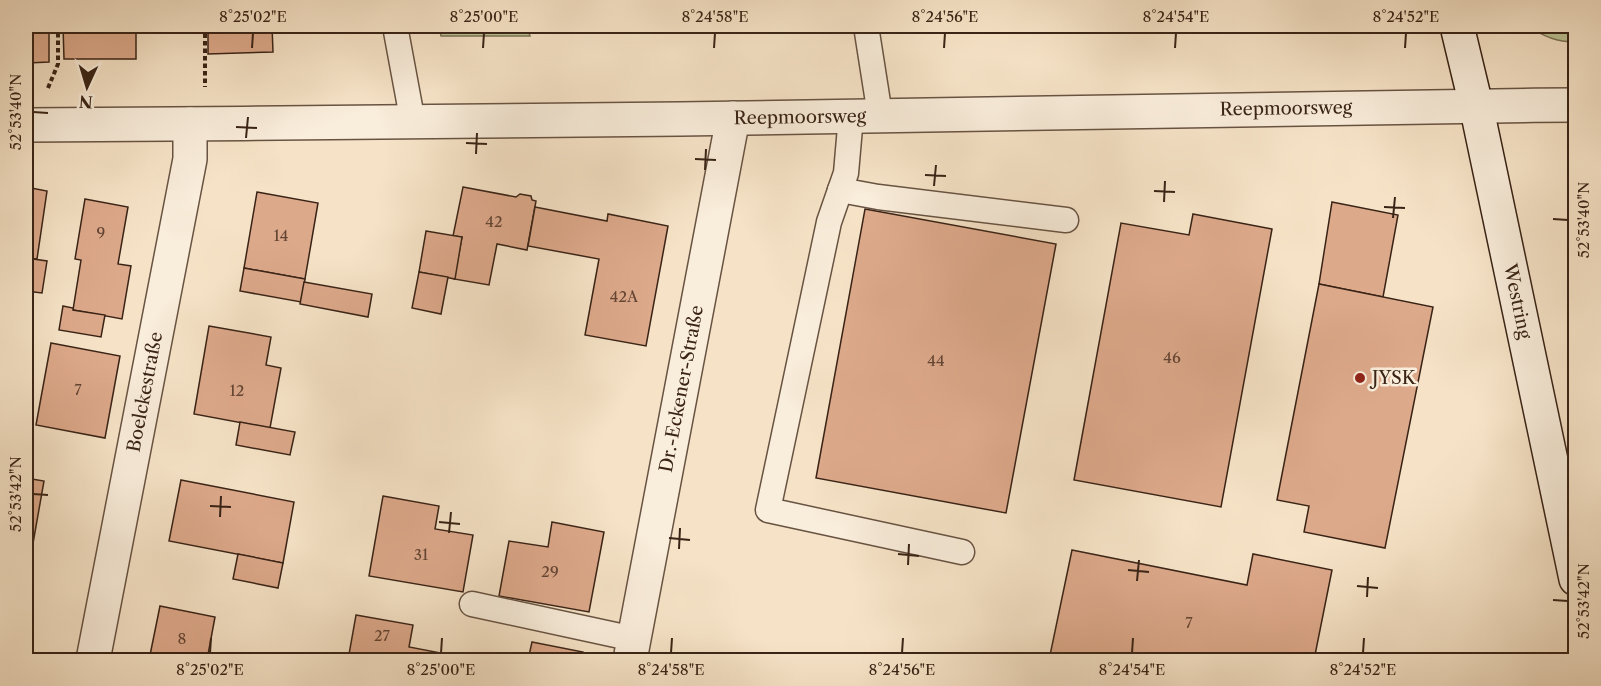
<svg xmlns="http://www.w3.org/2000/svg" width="1601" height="686" viewBox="0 0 1601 686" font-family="'Libre Caslon Text',serif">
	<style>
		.green { fill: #bcc496; stroke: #7a7456; stroke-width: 1.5 }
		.building { fill: #dda98b; stroke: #392316; stroke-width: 1.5 }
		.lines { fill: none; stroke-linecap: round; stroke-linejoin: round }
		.service-casing { stroke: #685342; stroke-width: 27 }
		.minor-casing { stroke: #685342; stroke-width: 36 }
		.secondary-casing { stroke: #392316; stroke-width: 36 }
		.path { stroke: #392316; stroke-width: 4; stroke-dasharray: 4.5 3; stroke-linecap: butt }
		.service { stroke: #f9eddb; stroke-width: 24 }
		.minor { stroke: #f9eddb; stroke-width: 33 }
		.secondary { stroke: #f9eddb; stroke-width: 33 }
		.ticks { fill: none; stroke: #392316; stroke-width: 2 }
		.poi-dot { fill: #8f2418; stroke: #f9eddb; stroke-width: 2 }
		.labels { text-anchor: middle; stroke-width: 5; stroke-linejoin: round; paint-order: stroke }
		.number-label { font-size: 15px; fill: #624433 }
		.street-label { font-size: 18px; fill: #392316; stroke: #f9eddb }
		.poi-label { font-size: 18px; fill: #392316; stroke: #f9eddb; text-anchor: start }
		.neatline { fill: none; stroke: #392316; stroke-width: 2 }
		.ticks-label { font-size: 15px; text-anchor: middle; fill: #392316 }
	</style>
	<rect width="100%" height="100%" fill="#f6e3c7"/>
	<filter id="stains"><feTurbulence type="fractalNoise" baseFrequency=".00333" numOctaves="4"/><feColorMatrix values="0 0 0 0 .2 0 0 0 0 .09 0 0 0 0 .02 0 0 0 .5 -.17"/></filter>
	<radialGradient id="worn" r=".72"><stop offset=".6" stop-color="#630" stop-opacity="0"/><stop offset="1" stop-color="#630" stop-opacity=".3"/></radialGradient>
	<g class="green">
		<path d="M439,26H527L530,36H441Z"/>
		<path d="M1530,26H1575V42C1558,42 1543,37 1530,26Z"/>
	</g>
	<g class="building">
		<path d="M63,26H136V59H64Z"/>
		<path d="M208,26H272L273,52L208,54Z"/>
		<path d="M27,32H49V62L28,63Z"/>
		<path d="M26,187L47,191L37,259L26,258Z"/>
		<path d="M463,187L516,197L520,194L531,196L532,200L536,201L527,250L497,244L489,285L454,279L462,237L453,236Z"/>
		<path d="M257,192L318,203L305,279L244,268Z"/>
		<path d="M85,199L128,207L118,264L131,266L122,319L73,310L81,260L75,259Z"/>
		<path d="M1332,202L1398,215L1383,297L1319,284Z"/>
		<path d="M535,207L607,221L608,214L668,226L646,346L585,335L599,259L528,246Z"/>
		<path d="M865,209L1056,244L1006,513L816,478Z"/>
		<path d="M1193,214L1272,229L1221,507L1074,480L1121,223L1189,235Z"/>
		<path d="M426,231L462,237L455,279L419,272Z"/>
		<path d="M26,258L47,261L42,293L26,291L27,280H26Z"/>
		<path d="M244,268L305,279L301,302L240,291Z"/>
		<path d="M419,272L448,277L441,314L412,308Z"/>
		<path d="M304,282L372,294L368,317L300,304Z"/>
		<path d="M1319,284L1433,307L1385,548L1304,532L1309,506L1277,500Z"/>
		<path d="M63,306L73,308V310L105,315L101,337L59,330Z"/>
		<path d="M209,326L271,337L266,365L281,368L270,428L194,414Z"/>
		<path d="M51,343L120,356L105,438L36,425Z"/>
		<path d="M240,422L295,432L290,455L236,445Z"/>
		<path d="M26,478L44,481L26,583Z"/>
		<path d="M181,480L294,502L283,563L169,541Z"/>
		<path d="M383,496L439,506L435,529L473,535L463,592L369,576Z"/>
		<path d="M552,522L604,532L589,612L499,596L509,541L548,547Z"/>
		<path d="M1072,550L1247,585L1253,554L1332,570L1314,660H1049Z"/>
		<path d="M238,554L283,563L278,588L233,579Z"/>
		<path d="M160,606L215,617L207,660H149Z"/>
		<path d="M356,615L413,625L409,647L446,654L445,660H348Z"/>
		<path d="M532,642L583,652L581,660H528Z"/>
	</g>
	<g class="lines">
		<defs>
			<g id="service">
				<path d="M395,26L413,123"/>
				<path d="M866,26L880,115"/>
				<path d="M851,116L846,173L829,222L768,510L962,552"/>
				<path d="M840,190L878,197L1066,220"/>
				<path d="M472,604L634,639"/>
			</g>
			<g id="minor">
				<path id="s1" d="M26,125C244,123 462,123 680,119C978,115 1277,107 1576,105"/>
				<path id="s2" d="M93,660L190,159V124"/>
				<path id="s3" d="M630,660L733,118"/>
			</g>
			<g id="secondary">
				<path id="s4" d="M1457,26L1476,105L1576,579"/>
			</g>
		</defs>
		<use href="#service" class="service-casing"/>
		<use href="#minor" class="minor-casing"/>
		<use href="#secondary" class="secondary-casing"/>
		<g class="path">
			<path d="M205,26V87"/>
			<path d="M48,88L58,64V26"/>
		</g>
		<use href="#service" class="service"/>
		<use href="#minor" class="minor"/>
		<use href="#secondary" class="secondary"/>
	</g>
	<path class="ticks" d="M252,48L253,33M483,48L484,33M714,48L715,33M944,48L945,33M1175,48L1176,33M1405,48L1406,33M33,112L48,113M236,127L257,128M246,138L248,117M466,143L487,144M476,154L477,133M695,159L716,160M705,170L706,149M925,175L946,176M934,186L936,165M1154,191L1175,192M1164,202L1165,181M1384,207L1405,208M1393,218L1395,197M1553,219L1568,220M33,494L48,495M210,506L231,507M220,517L221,496M439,522L460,524M449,533L451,512M669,538L690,540M679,549L680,528M898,554L919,556M908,565L909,544M1128,570L1149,572M1137,581L1139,560M1357,586L1378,588M1367,597L1368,577M1553,600L1568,601M210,653L211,638M441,653L442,638M671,653L672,638M902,653L903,638M1132,653L1133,638M1363,653L1364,638"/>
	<circle class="poi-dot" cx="1360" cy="378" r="6"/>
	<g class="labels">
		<g class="number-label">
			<text x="494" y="227">42</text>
			<text x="101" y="238">9</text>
			<text x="281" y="241">14</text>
			<text x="624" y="302">42A</text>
			<text x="1172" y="363">46</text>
			<text x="936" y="366">44</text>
			<text x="78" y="395">7</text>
			<text x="237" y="396">12</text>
			<text x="421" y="560">31</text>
			<text x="550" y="577">29</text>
			<text x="1189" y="628">7</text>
			<text x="382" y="641">27</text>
			<text x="182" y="644">8</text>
		</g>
		<g class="street-label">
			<text dy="6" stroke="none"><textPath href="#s1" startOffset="1260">Reepmoorsweg</textPath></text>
			<text dy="6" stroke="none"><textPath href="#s1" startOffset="774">Reepmoorsweg</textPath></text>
			<text dy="6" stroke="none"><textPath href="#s4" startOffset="282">Westring</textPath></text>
			<text dy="6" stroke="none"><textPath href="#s3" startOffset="276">Dr.-Eckener-Straße</textPath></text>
			<text dy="6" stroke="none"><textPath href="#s2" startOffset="273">Boelckestraße</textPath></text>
		</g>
		<g class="poi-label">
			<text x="1372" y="384">JYSK</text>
		</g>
	</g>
	<rect width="1601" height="686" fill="none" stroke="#f6e3c7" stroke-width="66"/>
	<g transform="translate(87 87) rotate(184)" stroke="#f9eddb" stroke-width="4.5" paint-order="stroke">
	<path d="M0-4.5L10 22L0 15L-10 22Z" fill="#392316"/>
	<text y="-9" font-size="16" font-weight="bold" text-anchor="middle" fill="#392316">N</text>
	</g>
	<rect x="33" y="33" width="1535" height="620" class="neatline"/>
	<g class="ticks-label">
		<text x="253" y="22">8°25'02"E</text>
		<text x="484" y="22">8°25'00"E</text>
		<text x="715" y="22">8°24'58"E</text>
		<text x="945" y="22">8°24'56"E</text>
		<text x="1176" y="22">8°24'54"E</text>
		<text x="1406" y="22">8°24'52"E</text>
		<text transform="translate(16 112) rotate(-90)" y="5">52°53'40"N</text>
		<text transform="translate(1584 220) rotate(-90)" y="5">52°53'40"N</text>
		<text transform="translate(16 494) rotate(-90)" y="5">52°53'42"N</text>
		<text transform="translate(1584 601) rotate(-90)" y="5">52°53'42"N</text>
		<text x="210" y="675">8°25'02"E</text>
		<text x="441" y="675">8°25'00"E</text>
		<text x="671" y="675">8°24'58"E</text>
		<text x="902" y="675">8°24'56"E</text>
		<text x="1132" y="675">8°24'54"E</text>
		<text x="1363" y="675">8°24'52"E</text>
	</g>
	<rect width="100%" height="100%" filter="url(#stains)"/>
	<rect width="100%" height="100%" fill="url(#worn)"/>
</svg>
